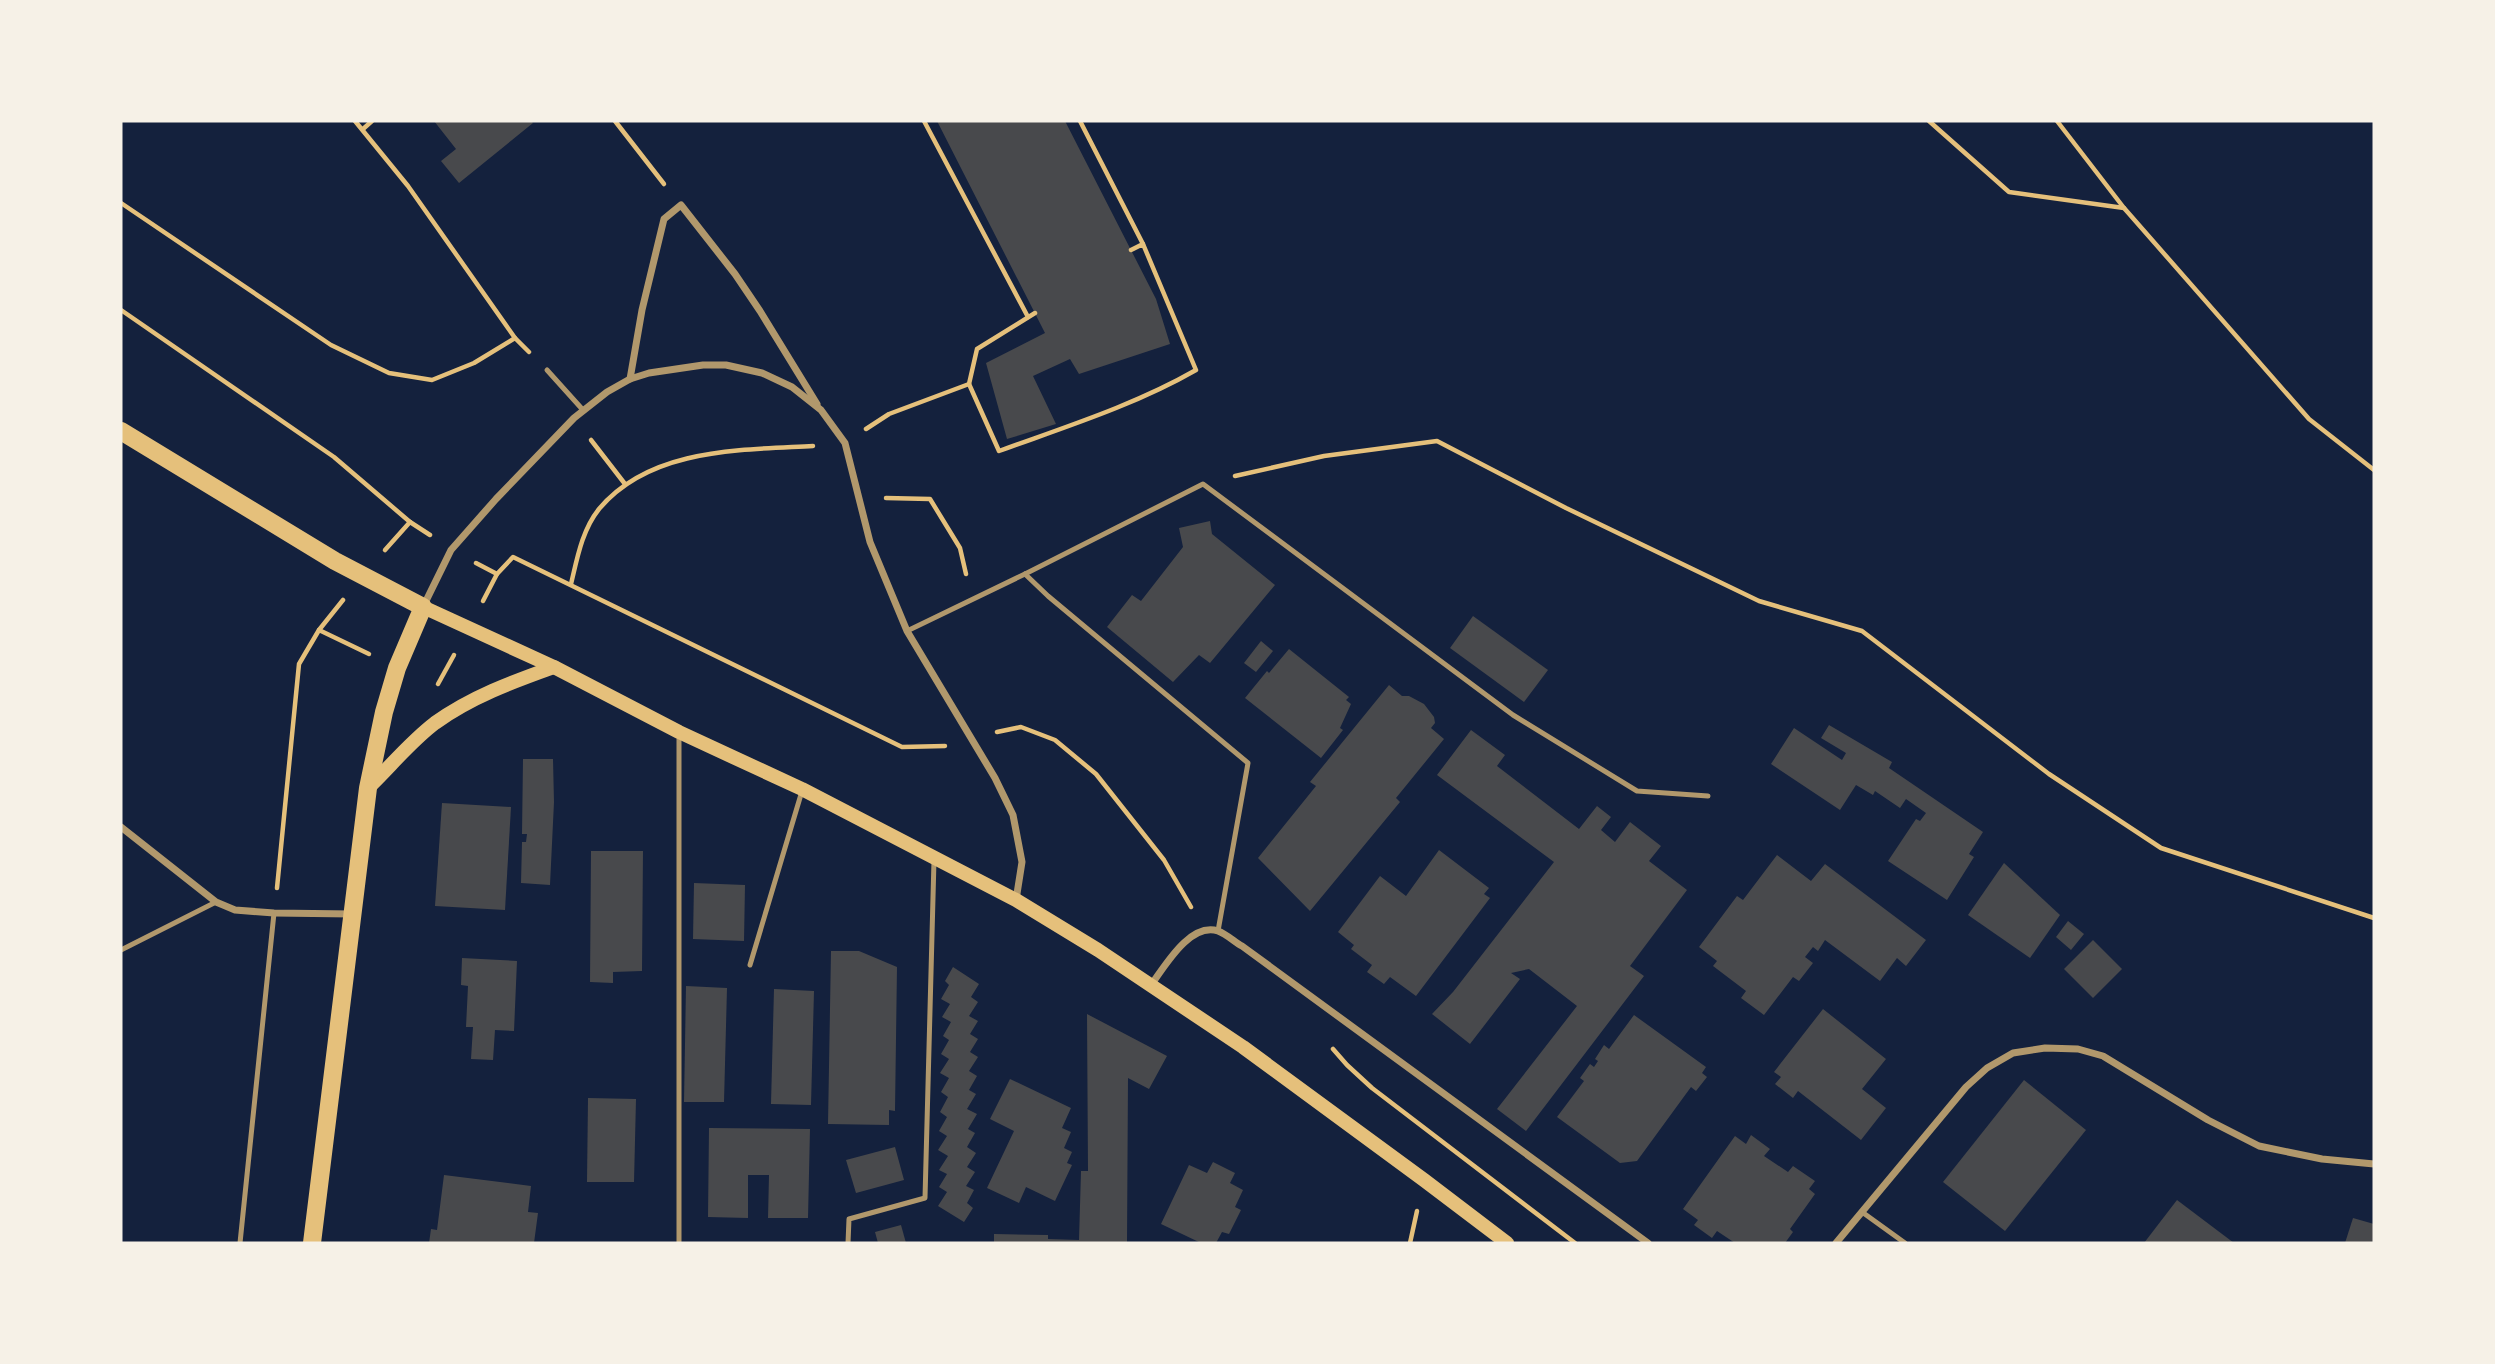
<svg xmlns="http://www.w3.org/2000/svg" width="2495" height="1364" viewBox="0 0 2495 1364" font-family="'PT Serif',serif">
	<style>
		.building { fill: #48494c }
		.lines { fill: none; stroke-linecap: round; stroke-linejoin: round }
		.path { stroke: #e5c07b; stroke-width: 4.5 }
		.service { stroke: #b1986c; stroke-width: 5 }
		.minor { stroke: #b1986c; stroke-width: 7 }
		.secondary { stroke: #e5c07b; stroke-width: 14 }
		.primary { stroke: #e5c07b; stroke-width: 18 }
	</style>
	<rect width="100%" height="100%" fill="#14213d"/>
	<g class="building">
		<path d="M434,121H531L533,123L459,183L441,161L456,149Z"/>
		<path d="M937,121H1065L1156,299L1170,344L1079,374L1070,359L1033,376L1056,424L1007,439L986,363L1045,333Z"/>
		<path d="M1210,521L1212,534L1275,585L1210,663L1199,655L1173,682L1107,627L1132,595L1141,601L1183,547L1179,528Z"/>
		<path d="M1473,616L1548,670L1524,702L1450,648Z"/>
		<path d="M1261,641L1273,651L1256,672L1244,663Z"/>
		<path d="M1289,649L1349,697L1346,700L1351,704L1340,728L1343,730L1321,758L1245,698L1267,671L1269,673Z"/>
		<path d="M1389,685L1402,696H1409L1424,704L1434,717L1435,723L1431,728L1444,739L1396,798L1400,802L1310,911L1258,858L1316,786L1310,782Z"/>
		<path d="M1829,725L1892,762L1889,768L1983,832L1969,854L1974,857L1947,900L1888,861L1916,819L1920,821L1926,813L1906,799L1900,808L1875,791L1873,795L1856,785L1840,810L1771,764L1794,728L1842,760L1846,753L1821,738Z"/>
		<path d="M1471,730L1505,755L1497,766L1579,829L1597,806L1611,817L1601,830L1615,842L1630,822L1661,846L1649,861L1687,890L1630,966L1644,976L1526,1131L1497,1109L1577,1006L1529,969L1511,973L1520,979L1470,1044L1432,1014L1453,992L1554,862L1437,775Z"/>
		<path d="M523,759H553L554,802L550,885L521,883L522,842H526L527,834H522Z"/>
		<path d="M442,803L511,807L505,910L435,906Z"/>
		<path d="M1439,850L1489,888L1484,894L1490,898L1416,996L1390,977L1384,984L1367,972L1372,965L1351,949L1354,945L1338,932L1380,876L1406,896Z"/>
		<path d="M591,851H643L642,971L613,972V983L590,982Z"/>
		<path d="M1777,855L1811,881L1825,864L1926,940L1906,966L1897,958L1880,981L1825,940L1818,951L1813,947L1805,957L1813,963L1799,981L1793,977L1764,1015L1741,998L1746,991L1713,966L1717,961L1699,947L1737,896L1743,900Z"/>
		<path d="M2004,863L2060,915L2030,958L1968,915Z"/>
		<path d="M694,883L745,885L744,941L693,939Z"/>
		<path d="M2068,921L2084,934L2071,950L2056,937Z"/>
		<path d="M2093,940L2122,969L2093,998L2064,969Z"/>
		<path d="M831,951H859L897,967L895,1111L889,1110V1125L828,1124Z"/>
		<path d="M462,958L517,961L514,1031L495,1030L493,1060L471,1059L473,1027H466L468,986L461,985Z"/>
		<path d="M953,967L979,984L971,997L978,1002L969,1016L978,1021L970,1034L978,1039L970,1052L978,1057L969,1071L977,1076L969,1090L976,1094L967,1109L977,1114L968,1129L975,1133L967,1147L976,1153L967,1167L975,1172L966,1186L974,1190L967,1203L973,1208L964,1222L938,1206L947,1192L939,1187L947,1174L939,1170L948,1156L938,1150L947,1136L939,1131L947,1117L940,1112L948,1097L941,1092L949,1078L940,1073L949,1059L941,1054L949,1040L943,1036L951,1022L942,1017L950,1004L941,999L949,985L945,981Z"/>
		<path d="M686,986L727,988L724,1102H684Z"/>
		<path d="M774,989L814,991L811,1105L771,1104Z"/>
		<path d="M1823,1009L1886,1059L1862,1089L1886,1108L1861,1140L1798,1091L1793,1098L1775,1084L1781,1077L1774,1072Z"/>
		<path d="M1087,1014L1167,1056L1149,1089L1128,1078L1127,1243H994V1234L1048,1235V1239L1079,1240L1081,1171H1088Z"/>
		<path d="M1634,1015L1706,1067L1702,1073L1707,1077L1696,1091L1691,1087L1637,1161L1620,1163L1557,1117L1584,1081L1580,1078L1590,1064L1594,1067L1598,1061L1595,1059L1604,1045L1609,1049Z"/>
		<path d="M1010,1079L1071,1108L1062,1128L1071,1132L1064,1148L1072,1152L1067,1163L1072,1165L1055,1201L1026,1187L1019,1203L987,1188L1014,1131L990,1119Z"/>
		<path d="M2024,1080L2086,1130L2005,1231L1943,1182Z"/>
		<path d="M588,1098L636,1099L634,1182H587Z"/>
		<path d="M709,1128L810,1129L808,1218H768L769,1175H748V1218L708,1217Z"/>
		<path d="M1751,1135L1770,1149L1764,1156L1788,1172L1793,1166L1815,1181L1809,1189L1815,1194L1790,1229L1793,1232L1785,1243H1735L1717,1231L1712,1238L1694,1225L1698,1220L1683,1209L1735,1136L1746,1144Z"/>
		<path d="M895,1147L904,1180L856,1193L846,1160Z"/>
		<path d="M1213,1162L1235,1173L1230,1183L1243,1190L1235,1207L1241,1210L1229,1234L1222,1232L1216,1243H1201L1161,1224L1189,1165L1207,1173Z"/>
		<path d="M444,1175L531,1186L528,1212L538,1213L534,1243H429L431,1229L437,1230Z"/>
		<path d="M2177,1200L2234,1243H2144Z"/>
		<path d="M2353,1218L2374,1224V1243H2345Z"/>
		<path d="M901,1225L906,1243H878L875,1232Z"/>
	</g>
	<g class="lines">
		<g class="path">
			<path d="M355,121L408,186L515,338L529,352"/>
			<path d="M615,121L664,184"/>
			<path d="M924,121L1028,317"/>
			<path d="M1080,121L1143,244"/>
			<path d="M1929,121L2009,192L2124,208"/>
			<path d="M2057,121L2124,208L2309,419L2374,470"/>
			<path d="M363,129L372,121"/>
			<path d="M121,203L331,345L389,373L432,380L474,363L515,338"/>
			<path d="M121,310L334,457L410,522L430,535"/>
			<path d="M969,384L999,451C1065,427 1135,405 1196,370L1143,244L1131,250"/>
			<path d="M866,429L889,414L969,384L977,349L1035,313"/>
			<path d="M591,440L625,484"/>
			<path d="M1235,476L1324,456L1437,441L1566,508L1759,601L1862,631L2049,774L2161,848L2374,918"/>
			<path d="M886,498L930,499L960,548L966,574"/>
			<path d="M385,550L410,522"/>
			<path d="M476,563L497,574L513,557L902,747L945,746"/>
			<path d="M571,584C577,559 582,530 599,509C650,448 740,450 813,446"/>
			<path d="M483,601L497,574"/>
			<path d="M319,630L369,654"/>
			<path d="M438,684L454,655"/>
			<path d="M997,732L1021,727L1055,740L1096,774L1164,860L1191,907"/>
			<path d="M277,888L299,664L319,630L343,600"/>
			<path d="M1333,1049L1347,1065L1372,1088L1575,1243"/>
			<path d="M1410,1243L1417,1211"/>
		</g>
		<g class="service">
			<path d="M547,370L583,410"/>
			<path d="M1025,574L1048,596L1248,763L1218,931"/>
			<path d="M907,631L1025,574L1203,484L1513,715L1637,791L1708,796"/>
			<path d="M679,735V1243"/>
			<path d="M121,950L216,902"/>
			<path d="M750,965L802,791"/>
			<path d="M1862,1212L1905,1243"/>
			<path d="M240,1243L274,913"/>
			<path d="M848,1243L849,1219L925,1198L934,860"/>
		</g>
		<g class="minor">
			<path d="M630,379L642,310L664,219L681,205L735,274L760,311L817,404"/>
			<path d="M424,605L451,550L496,499L574,418L607,392L630,379L649,373L703,365H726L762,373L792,387L821,410L845,443L870,542L907,631L995,778L1013,815L1022,862L1016,900"/>
			<path d="M121,827L216,902L235,910L274,913L352,914"/>
			<path d="M1151,985C1165,966 1190,922 1218,931C1226,934 1235,942 1242,946L1648,1243"/>
			<path d="M1836,1243L1966,1087L1987,1068L2013,1053L2045,1048L2078,1049L2103,1056L2208,1120L2259,1146L2322,1159L2374,1164"/>
		</g>
		<g class="secondary">
			<path d="M423,607L554,667L679,732L802,789L1016,900L1098,950L1243,1047L1424,1180L1507,1243"/>
			<path d="M368,788C390,767 410,742 435,723C471,697 512,682 554,667"/>
		</g>
		<path class="primary" d="M121,431L335,561L423,607L397,668L384,712L368,788L312,1243"/>
	</g>
	<rect width="2495" height="1364" fill="none" stroke="#f6f1e7" stroke-width="245"/>
</svg>
